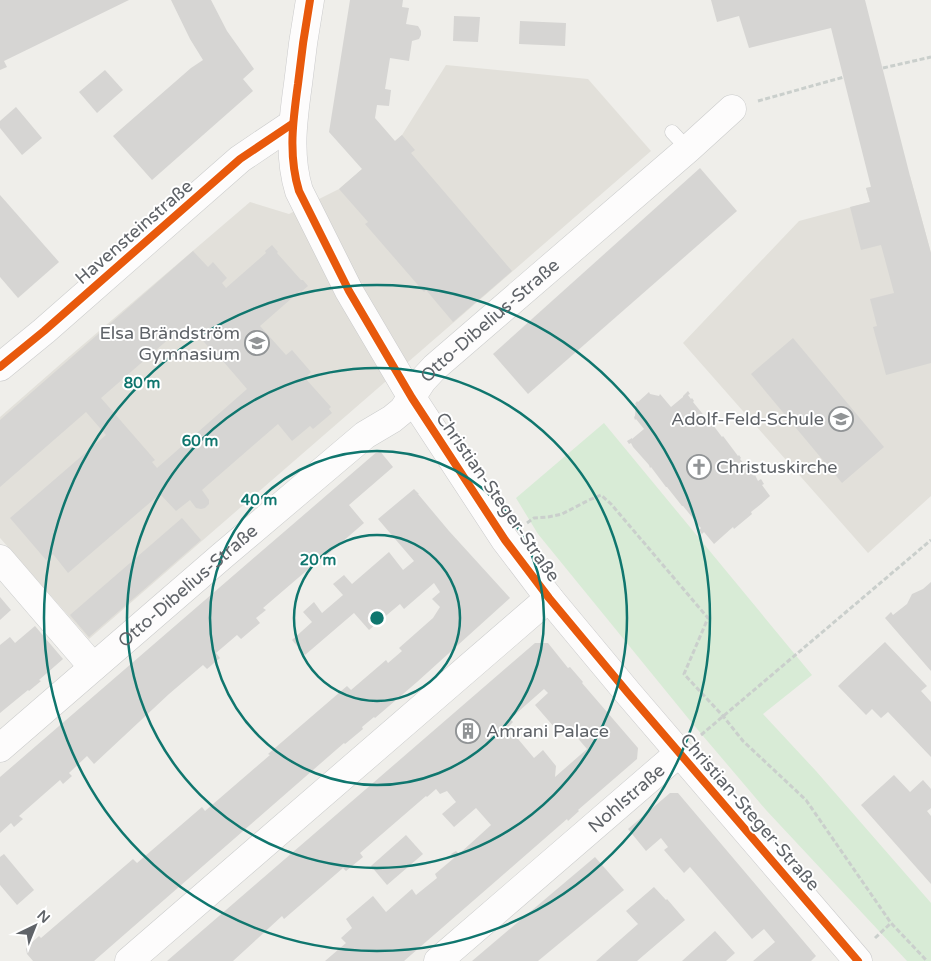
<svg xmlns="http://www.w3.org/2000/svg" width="931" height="961" viewBox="0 0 931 961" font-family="'Varela Round',sans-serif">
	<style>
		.education { fill: #e2e0da }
		.green { fill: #d8ebd6 }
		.building { fill: #d6d5d3; fill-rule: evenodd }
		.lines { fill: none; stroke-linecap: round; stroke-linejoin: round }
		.lane-casing { stroke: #cbcccc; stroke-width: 15 }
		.street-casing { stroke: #cbcccc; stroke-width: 29 }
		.secondary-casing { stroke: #cacacb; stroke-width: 29 }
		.path { stroke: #cacfcc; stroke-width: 3; stroke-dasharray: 5 2.5; stroke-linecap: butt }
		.lane { stroke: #fdfcfc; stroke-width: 14 }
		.street { stroke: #fdfcfc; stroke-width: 28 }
		.secondary { stroke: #fdfcfc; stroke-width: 28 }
		.cycleway-casing { stroke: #fff; stroke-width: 11 }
		.cycleway { stroke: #e8590c; stroke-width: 8 }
		.ring { fill: none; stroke: #0f766e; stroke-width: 2.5 }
		.labels { text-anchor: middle; stroke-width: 4; stroke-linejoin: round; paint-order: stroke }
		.street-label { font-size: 18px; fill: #5f6368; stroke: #fff }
		.poi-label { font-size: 18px; fill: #5f6368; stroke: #fff; text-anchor: end }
		.centre { fill: #0f766e; stroke: #fff; stroke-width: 2.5 }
		.ring-label { font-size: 15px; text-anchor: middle; font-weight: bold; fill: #0f766e; stroke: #fff; stroke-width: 4; stroke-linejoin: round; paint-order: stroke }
	</style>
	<rect width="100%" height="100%" fill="#efeeea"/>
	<g class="education">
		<path d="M446,65L588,79L651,151L89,639L0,538V417L64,361L250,202L289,214L339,189L402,135Z"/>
		<path d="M910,176L931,253V496L868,553L683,343L799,221L870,202L866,188Z"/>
	</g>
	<path class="green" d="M604,423L812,675L763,714L816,771L931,903V961H907L766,810L692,723L538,534L516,498Z"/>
	<g class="building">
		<path d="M0,0H129L4,61L7,67L0,70Z"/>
		<path d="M171,0H211L227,31L254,69L243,79L253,91L152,180L113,136L191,68L203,60L190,39Z"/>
		<path d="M350,0H403L402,7L409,8L406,24L418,26L421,31V35L419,39L412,41L409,61L390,58L385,89L391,90L389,106L377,105L375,118L395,141L402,135L415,150L411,153L512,271L453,322L426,290L424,292L365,224L368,222L339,189L362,169L329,132Z"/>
		<path d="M711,0H865L910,176L931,253V363L886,375L873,327L877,326L870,299L894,293L881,245L861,250L850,207L870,202L866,188L871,187L831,28L749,48L739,16L717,22Z"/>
		<path d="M454,16L480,17L478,42L453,41Z"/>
		<path d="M520,21L566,23L565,46L519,44Z"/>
		<path d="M105,70L123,90L97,113L79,92Z"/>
		<path d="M16,107L42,138L22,155L0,128V121Z"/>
		<path d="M700,168L737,211L528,394L493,354Z"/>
		<path d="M0,195L59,262L18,298L0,277Z"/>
		<path d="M272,245L278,252L277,253L301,280H303L308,286L301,292L300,291L260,326L286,355L292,350L311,372L305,378L331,407L329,409L332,413L313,429L310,426L292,441L278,424L202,490L209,500V504L205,508L201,509L196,508L190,500L176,511L160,494L68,573L53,554L46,560L10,518L106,435L86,412L0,487V420L193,251L208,267L213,262L227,278L222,283L226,288L266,253L265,251ZM188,324L221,361L222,360L247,389L157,468L152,462L155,460L101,398L179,330L180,331Z"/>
		<path d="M793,338L884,447L842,483L751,374Z"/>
		<path d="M688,391L690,394L688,395L691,399L692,398L694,401L693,402L706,418L707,417L722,437L723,436L738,456L739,455L741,458L740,459L754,476L755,475L758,481L761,479L764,484L762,485L770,496L761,504L751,512L752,514L734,529L733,527L714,544L704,532L702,534L699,530L701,528L696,523H697L683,506H682L667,487H666L651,467L650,468L649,465L633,447L631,443L629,444L627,441L632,438V439L644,429L636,419L635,420L634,417L635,416L636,405L635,404L637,401L638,402L649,392L650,394L659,396L660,394L671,407L683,397V396Z"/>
		<path d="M379,450L393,467L349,505L364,523L327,555L326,554L263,608L266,610L256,618L260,623L241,639L237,635L216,653L220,658L207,669L203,665L169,694L94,764L87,756L69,773L72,776L63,784L60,780L19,816L23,819L14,827L11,823L0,833V777Z"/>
		<path d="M414,489L419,494H418L449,531L510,598L417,682L375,718L374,717L362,727L363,729L345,744L344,743L94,961H33L27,954L26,949L29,945L39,936L41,938L133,859L137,863L202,807L205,811L270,755L268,754L347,686L351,690L386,660L388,663L402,651L399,648L433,618L440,607L432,599L440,592L434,583L404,609L400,604L369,630L354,613L305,655L292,640L312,622L303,612L314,602L322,613L343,595L333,584L344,575L352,584L389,552L403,570L414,561L378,519Z"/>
		<path d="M182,518L201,540L89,637L70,615Z"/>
		<path d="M931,582V671L885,618L891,612L893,615L907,604L912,594L923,589Z"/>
		<path d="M0,597L11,610L0,620Z"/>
		<path d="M35,626L63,659L39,680L41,681L29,691L28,690L0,713V645L10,637L15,643Z"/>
		<path d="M885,642L927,686L921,691L931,702V757L888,712L881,718L872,709L866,715L838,686Z"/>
		<path d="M535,643H548L568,668L570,667L583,682L582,683L638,748L637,759L578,810L579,811L568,821L567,819L404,961H325L346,943L341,938L352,928L346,919L373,896L386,912L412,889L416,895L437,878L435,874L454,858L451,854L456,851L459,854L491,825L476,808L454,827L442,814L456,802L447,791L440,794L436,789L427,797L426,796L360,853L363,857L346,871L343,868L284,919L282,916L233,961H167ZM544,689L548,693L535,705L561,735L569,728L587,749L555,777L556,766L543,750L534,758L508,727L513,722L510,719Z"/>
		<path d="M894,775L910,792L923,780L931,789V808L927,811L931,816V884L861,805Z"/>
		<path d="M670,793H678L816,956L811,961H753L775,942L764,929L752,939L690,867L684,873L664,850L668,847L661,838L646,851L628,829Z"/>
		<path d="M406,835L423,854L387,885L371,866Z"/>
		<path d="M4,854L34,890L17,905L0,885V857Z"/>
		<path d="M595,857L624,890L538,961H472Z"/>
		<path d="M654,887L666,900L667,899L685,920L637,961H596L638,924L626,911Z"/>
		<path d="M715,931L735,953L726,961H682Z"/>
	</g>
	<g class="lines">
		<defs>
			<path id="lane" d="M672,132L688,149"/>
			<g id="street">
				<path d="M0,367L44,331L240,159L292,124"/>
				<path d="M0,559L93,667"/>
				<path id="s1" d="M0,748L222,556L365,435L392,419L403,410L422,381L435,367L688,149L732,109"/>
				<path d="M129,961L549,598"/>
				<path id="s2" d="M438,961L679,753"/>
			</g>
			<path id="secondary" d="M310,0C305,28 301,56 298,84C293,120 288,155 299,191L349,291L412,398L505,540L549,598L628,693L858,961"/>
		</defs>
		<use href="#lane" class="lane-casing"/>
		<use href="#street" class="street-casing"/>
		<use href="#secondary" class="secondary-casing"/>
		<g class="path">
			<path d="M883,68L931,57"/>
			<path d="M758,101L844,77"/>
			<path d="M527,523L534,518L548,517L562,514L589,500L601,495L611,504L708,618L684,674L723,716L743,741L806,800L891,923L927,961"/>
			<path d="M701,735L931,540"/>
			<path d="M875,938L891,923"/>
		</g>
		<use href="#lane" class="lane"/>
		<use href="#street" class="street"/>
		<use href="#secondary" class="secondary"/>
		<defs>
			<g id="cycleway">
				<path d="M310,0C305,28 301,56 298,84C293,120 288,155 299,191L349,291L412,398L505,540L549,598L628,693L858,961"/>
				<path d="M0,367L44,331L240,159L292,124"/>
			</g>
		</defs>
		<use href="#cycleway" class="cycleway-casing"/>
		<use href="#cycleway" class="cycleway"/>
	</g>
	<g class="ring">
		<circle cx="377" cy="618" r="83"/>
		<circle cx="377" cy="618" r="167"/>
		<circle cx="377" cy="618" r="250"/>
		<circle cx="377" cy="618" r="333"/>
	</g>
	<defs>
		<symbol id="school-ring" viewBox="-11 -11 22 22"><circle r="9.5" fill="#fff" stroke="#919496" stroke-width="1.5"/><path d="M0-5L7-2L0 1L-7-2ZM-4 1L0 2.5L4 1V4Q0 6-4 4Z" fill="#919496"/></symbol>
		<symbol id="church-ring" viewBox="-11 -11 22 22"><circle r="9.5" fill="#fff" stroke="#919496" stroke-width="1.5"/><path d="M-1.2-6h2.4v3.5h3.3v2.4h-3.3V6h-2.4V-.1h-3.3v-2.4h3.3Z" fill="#919496"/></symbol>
		<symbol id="building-ring" viewBox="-11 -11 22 22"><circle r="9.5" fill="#fff" stroke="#919496" stroke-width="1.5"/><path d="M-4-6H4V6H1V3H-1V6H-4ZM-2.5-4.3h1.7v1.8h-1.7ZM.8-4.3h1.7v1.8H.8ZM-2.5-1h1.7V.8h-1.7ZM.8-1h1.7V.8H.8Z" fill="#919496"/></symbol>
	</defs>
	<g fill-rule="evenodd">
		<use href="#school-ring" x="243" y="329" width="28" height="28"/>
		<use href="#school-ring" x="827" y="405" width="28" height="28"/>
		<use href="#church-ring" x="685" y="453" width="28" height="28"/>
		<use href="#building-ring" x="454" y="717" width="28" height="28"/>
	</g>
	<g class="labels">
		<g class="street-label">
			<text transform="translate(134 232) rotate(-41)" y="6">Havensteinstraße</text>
			<text dy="6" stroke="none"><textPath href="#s1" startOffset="652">Otto-Dibelius-Straße</textPath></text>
			<text transform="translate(498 497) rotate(55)" y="6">Christian-Steger-Straße</text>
			<text dy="6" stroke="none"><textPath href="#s1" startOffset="248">Otto-Dibelius-Straße</textPath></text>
			<text dy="6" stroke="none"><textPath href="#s2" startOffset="249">Nohlstraße</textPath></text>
			<text transform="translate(750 812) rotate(49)" y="6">Christian-Steger-Straße</text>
		</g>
		<g class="poi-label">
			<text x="240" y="339">Elsa Brändström<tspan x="240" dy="21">Gymnasium</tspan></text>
			<text x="824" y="425">Adolf-Feld-Schule</text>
			<text x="716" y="473" text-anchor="start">Christuskirche</text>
			<text x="486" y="737" text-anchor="start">Amrani Palace</text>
		</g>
	</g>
	<circle cx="377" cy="618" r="8" class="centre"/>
	<g class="ring-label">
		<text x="142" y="388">80 m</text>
		<text x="200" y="446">60 m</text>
		<text x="259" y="505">40 m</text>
		<text x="318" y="565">20 m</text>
	</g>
	<g transform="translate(35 926) rotate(43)" stroke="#ffffff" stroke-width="4" paint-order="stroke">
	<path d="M0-4L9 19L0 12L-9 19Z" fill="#5f6368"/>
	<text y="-8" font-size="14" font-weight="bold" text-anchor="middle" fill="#5f6368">N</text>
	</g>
</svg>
